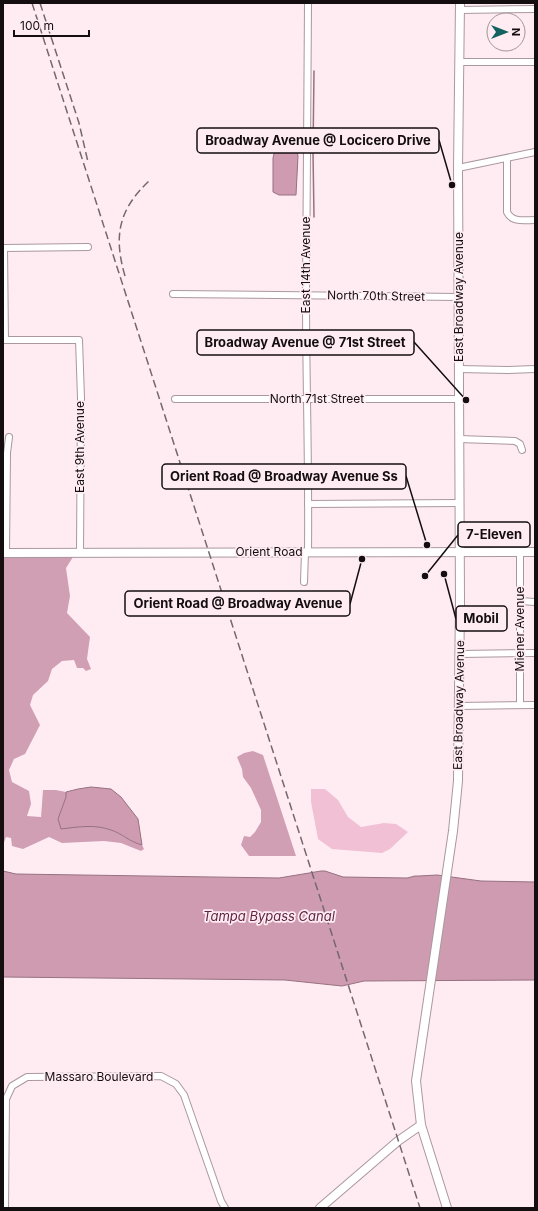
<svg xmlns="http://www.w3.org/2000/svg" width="538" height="1211" viewBox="0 0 538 1211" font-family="Inter,sans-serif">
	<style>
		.green { fill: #f1c0d4 }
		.forest { fill: #d19fb4 }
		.water { fill: #ce9bb0; stroke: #967180 }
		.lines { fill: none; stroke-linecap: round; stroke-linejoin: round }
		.stream { stroke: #967180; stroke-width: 1.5 }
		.street-casing { stroke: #aa989f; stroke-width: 8 }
		.secondary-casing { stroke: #aa989f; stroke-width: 10 }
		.street { stroke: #fff; stroke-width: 6 }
		.secondary { stroke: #fff; stroke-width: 8 }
		.rail { stroke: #73686c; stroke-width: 1.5; stroke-dasharray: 8 4; stroke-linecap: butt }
		.labels { text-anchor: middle; stroke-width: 3.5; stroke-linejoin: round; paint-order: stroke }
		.street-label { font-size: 12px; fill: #140e10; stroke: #ffecf3 }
		.water-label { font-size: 13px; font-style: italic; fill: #602341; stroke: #ffecf3 }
		.leader { fill: none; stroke: #140e10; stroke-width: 1.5 }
		.callout-dot { fill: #140e10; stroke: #ffecf3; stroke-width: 1.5 }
		.callout { fill: #ffecf3; stroke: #140e10; stroke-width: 1.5 }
		.callout-label { font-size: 13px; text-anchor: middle; font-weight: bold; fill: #140e10 }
	</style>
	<rect width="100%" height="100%" fill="#ffecf3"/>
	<path class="green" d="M311,789H325L338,800L348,817L361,827L384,823L396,824L408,832L390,849L382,853L332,849L318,839L311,802Z"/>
	<g class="forest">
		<path d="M3,557H73L66,568L70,596L67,613L90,637L87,659L91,669L86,671L83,668H77L74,660L62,661L52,669L48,681L33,695L30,705L40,725L25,754L14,759L9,770L12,782L29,791L31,804L27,816L41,817L43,790H56L66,792V797L58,819L61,828C78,827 94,824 111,830C123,834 128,841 142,845L144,849L141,851L121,843L104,841L62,843L49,837L23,849L12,846L11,838L6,837L3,845Z"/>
		<path d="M253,751L263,755L296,856H249L241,845L244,836L250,837L255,832L261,822V810L251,788L243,777L242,769L237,757L244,753Z"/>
	</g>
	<g class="water">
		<path d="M295,143L298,156L296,195H279L273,192V158L276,145Z"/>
		<path d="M91,787L111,789L121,797L138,819L142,845C128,841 123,834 111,830C94,824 78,827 61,829L58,819L66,797V792L78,789Z"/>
		<path d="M3,871L16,874L279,878L321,871H325L343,877L407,878L415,876H419L437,875L481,881L535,882V980L364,981L342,986L285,980L3,977Z"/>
	</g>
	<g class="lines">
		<g class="stream">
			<path d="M305,54V16"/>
			<path d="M314,71L313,152L314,217"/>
		</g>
		<defs>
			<g id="street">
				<path d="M460,10L535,9"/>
				<path d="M460,62H535"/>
				<path d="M507,159V212C512,223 525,220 535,220"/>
				<path d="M458,168L535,152"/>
				<path d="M3,248L88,247"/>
				<path d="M4,248L5,340"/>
				<path d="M173,294L460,297"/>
				<path d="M3,340H79L81,398L80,553"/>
				<path d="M459,369L507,370L535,369"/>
				<path d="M175,399H459"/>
				<path d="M459,439L515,441L520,444L522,450"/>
				<path d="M308,504L460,503"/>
				<path d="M308,552C309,467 306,382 306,297C306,199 308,101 308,3"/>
				<path d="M6,553L7,453L9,437"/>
				<path d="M304,582L305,552"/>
				<path d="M520,601L535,602"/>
				<path d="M460,654L535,653"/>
				<path d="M520,705V552"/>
				<path d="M459,706L535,705"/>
				<path d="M5,1208L6,1099L12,1086L27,1077L161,1076L176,1084L184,1095L221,1201L225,1208"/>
			</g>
			<g id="secondary">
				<path d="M3,553L535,552"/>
				<path d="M320,1208L398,1141L421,1125"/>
				<path d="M447,1208L421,1125L416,1081L453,831L458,781L460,601L458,168L460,3"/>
			</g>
		</defs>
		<use href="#street" class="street-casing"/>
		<use href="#secondary" class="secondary-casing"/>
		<use href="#street" class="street"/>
		<use href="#secondary" class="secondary"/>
		<g class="rail">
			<path d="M32,3L420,1208"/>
			<path d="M40,3L79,123L88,162"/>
			<path d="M125,276C113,235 119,209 150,180"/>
		</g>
	</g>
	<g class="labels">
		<g class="street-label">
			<text transform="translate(306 265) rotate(-90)" y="4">East 14th Avenue</text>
			<text transform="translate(376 296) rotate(1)" y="4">North 70th Street</text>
			<text transform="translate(459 297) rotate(-90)" y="4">East Broadway Avenue</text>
			<text x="317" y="403">North 71st Street</text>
			<text transform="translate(80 447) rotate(-90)" y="4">East 9th Avenue</text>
			<text x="269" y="556">Orient Road</text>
			<text transform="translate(520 629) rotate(-90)" y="4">Miener Avenue</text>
			<text transform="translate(459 705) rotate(-89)" y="4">East Broadway Avenue</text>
			<text x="99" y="1081">Massaro Boulevard</text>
		</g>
		<g class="water-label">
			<text x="269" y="921">Tampa Bypass Canal</text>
		</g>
	</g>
	<path class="leader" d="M452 185L439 140M466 400L414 342M427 545L406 476M425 576L458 535M362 559L350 604M444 574L456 619"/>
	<g class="callout-dot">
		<circle cx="452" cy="185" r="4"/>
		<circle cx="466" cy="400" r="4"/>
		<circle cx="427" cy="545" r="4"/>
		<circle cx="425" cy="576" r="4"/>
		<circle cx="362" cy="559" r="4"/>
		<circle cx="444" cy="574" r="4"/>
	</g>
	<g class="callout">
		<rect x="197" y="128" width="242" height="25" rx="4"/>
		<rect x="197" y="330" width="217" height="25" rx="4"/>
		<rect x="162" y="464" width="244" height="25" rx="4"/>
		<rect x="458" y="522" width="72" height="25" rx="4"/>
		<rect x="125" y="591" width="225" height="25" rx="4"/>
		<rect x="456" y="606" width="51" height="25" rx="4"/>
	</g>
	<g class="callout-label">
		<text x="318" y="145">Broadway Avenue @ Locicero Drive</text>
		<text x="305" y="347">Broadway Avenue @ 71st Street</text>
		<text x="284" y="481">Orient Road @ Broadway Avenue Ss</text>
		<text x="494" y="539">7-Eleven</text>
		<text x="238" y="608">Orient Road @ Broadway Avenue</text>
		<text x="481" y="623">Mobil</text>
	</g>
	<rect width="538" height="1211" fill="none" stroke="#140e10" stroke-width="8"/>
	<g transform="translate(506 32) rotate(90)"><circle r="19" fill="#ffecf3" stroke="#a19398"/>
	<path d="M0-3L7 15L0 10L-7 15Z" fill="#126262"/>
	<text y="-6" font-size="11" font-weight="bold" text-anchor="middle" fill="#140e10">N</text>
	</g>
	<path d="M14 30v6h75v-6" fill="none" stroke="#140e10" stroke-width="2"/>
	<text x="20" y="30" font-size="12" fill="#140e10" stroke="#ffecf3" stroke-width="3" paint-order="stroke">100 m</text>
</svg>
